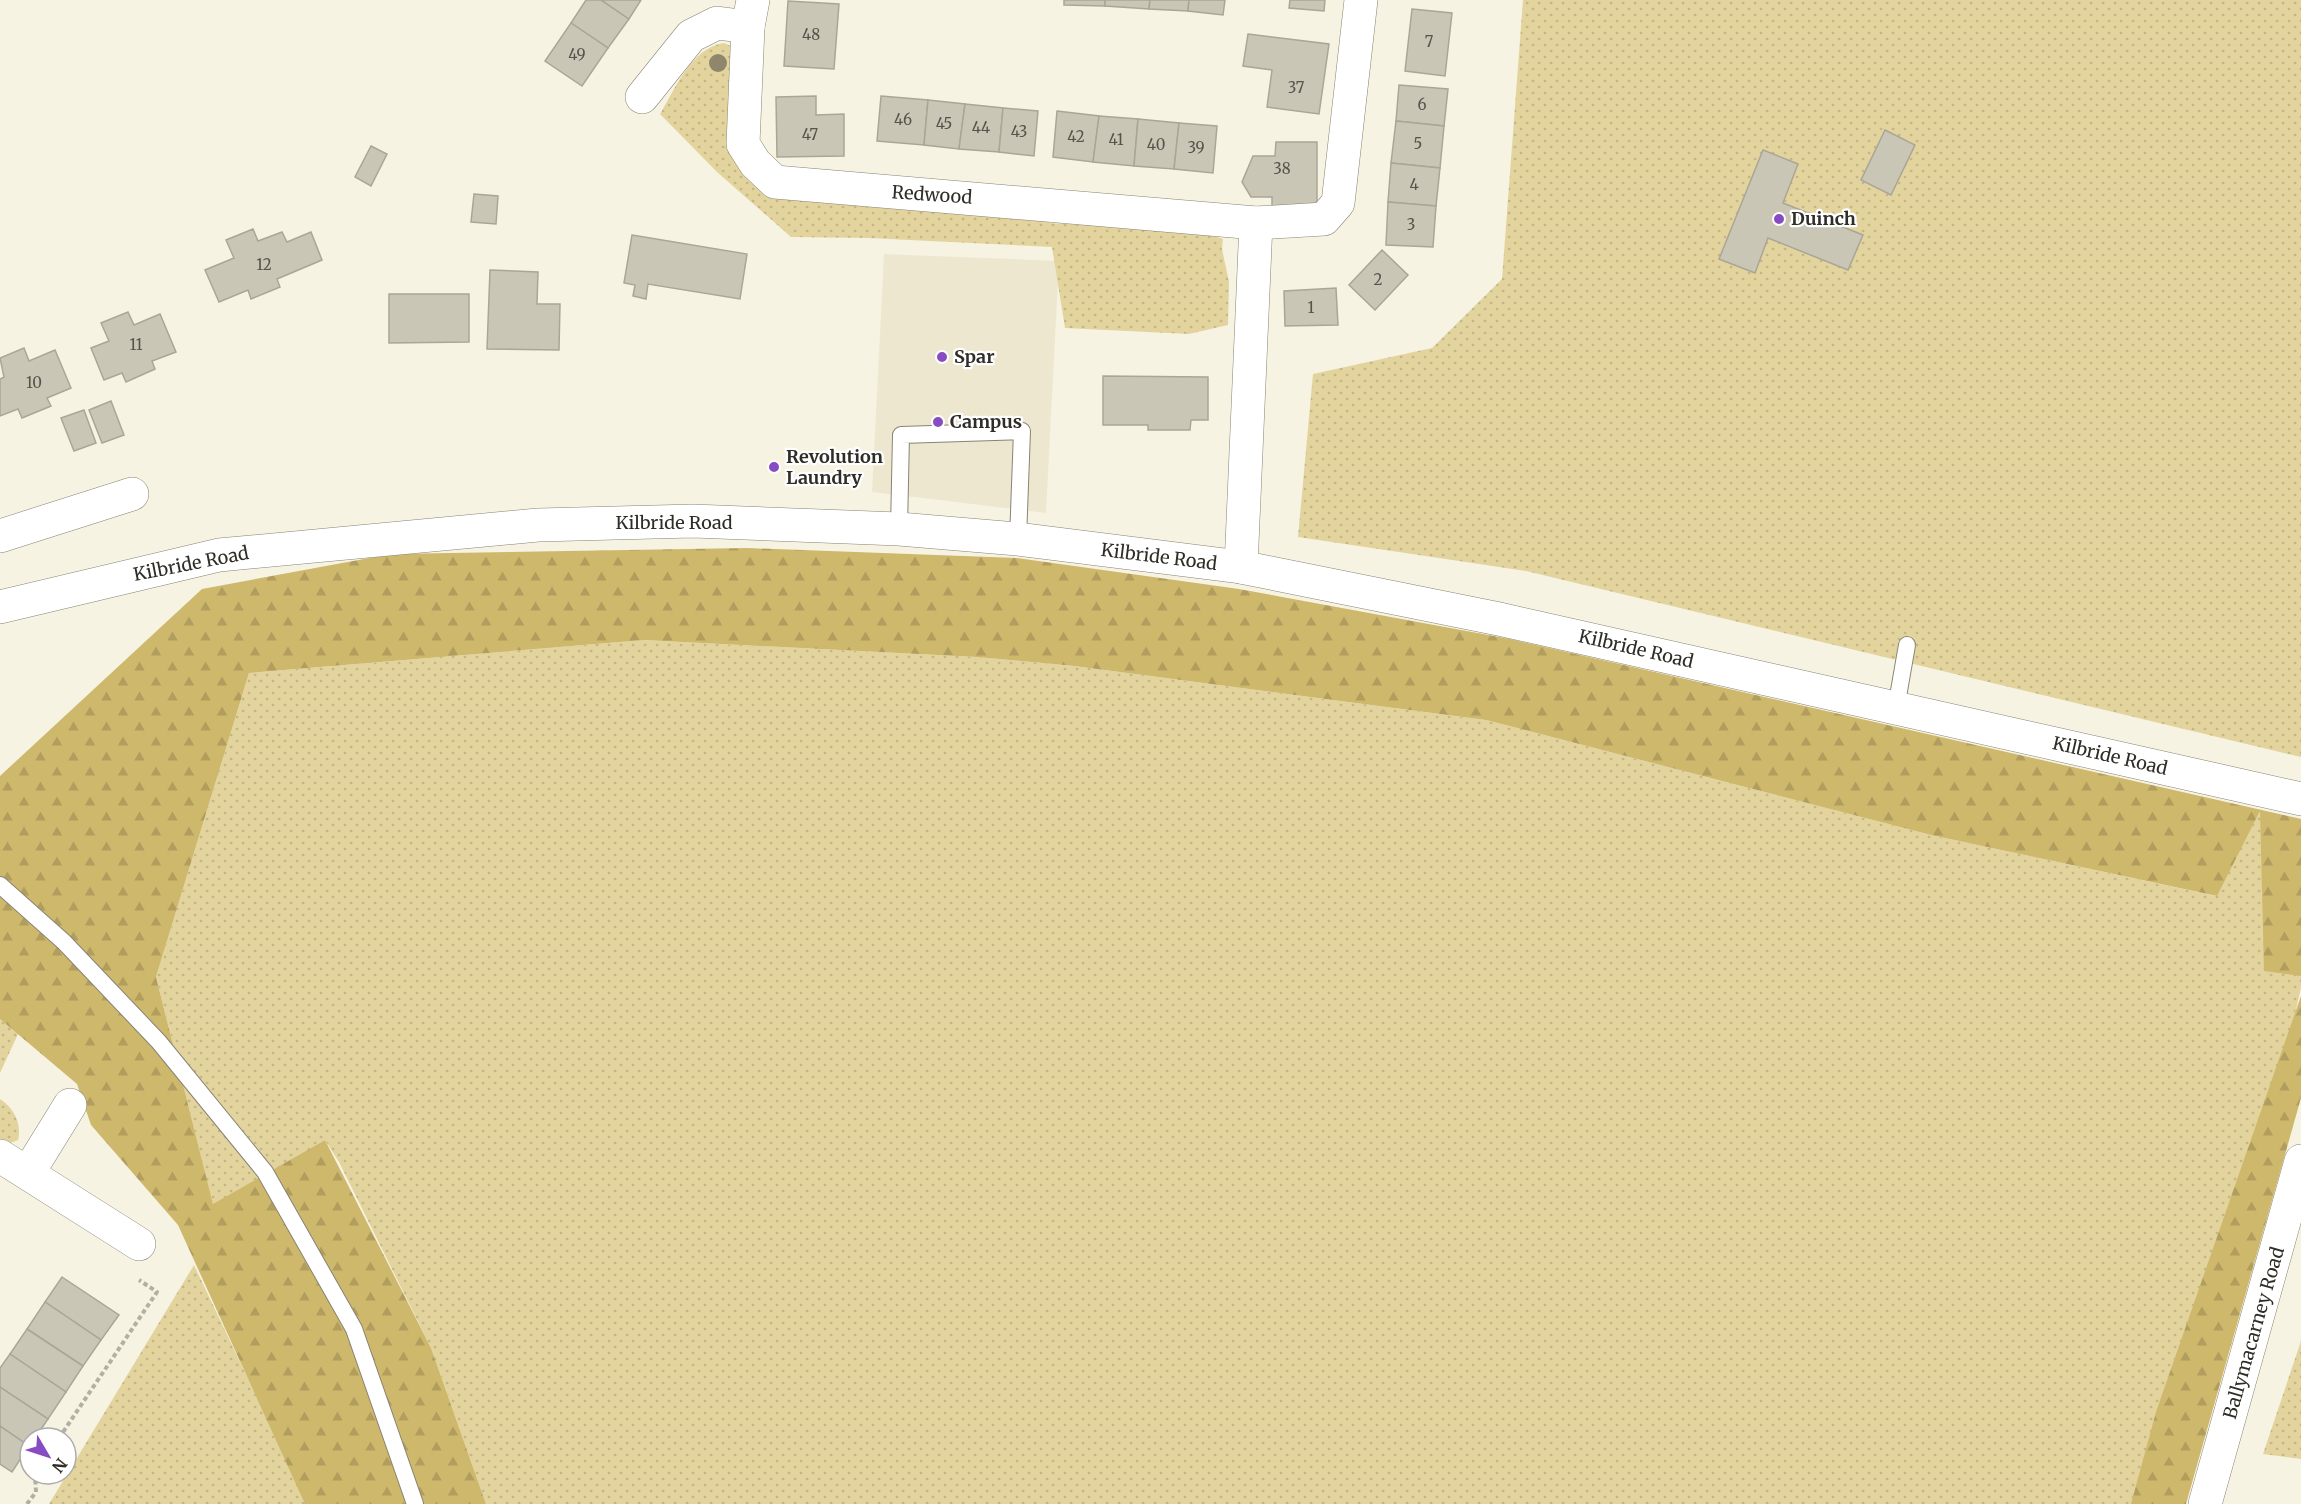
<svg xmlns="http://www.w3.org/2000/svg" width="2301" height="1504" viewBox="0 0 2301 1504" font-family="Merriweather,serif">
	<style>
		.built { fill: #eee7d0 }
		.grass { fill: url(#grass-dots) }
		.forest { fill: url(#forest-firs) }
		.building { fill: #cac6b6; stroke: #aaa696; stroke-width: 1.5 }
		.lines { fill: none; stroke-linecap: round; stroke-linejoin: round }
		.service-casing { stroke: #888374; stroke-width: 18 }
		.minor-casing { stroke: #888374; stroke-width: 34 }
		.tertiary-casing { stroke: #888374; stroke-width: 34 }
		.path { stroke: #b3b0a2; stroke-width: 4; stroke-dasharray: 4.5 3; stroke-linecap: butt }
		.service { stroke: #fff; stroke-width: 16 }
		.minor { stroke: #fff; stroke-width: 33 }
		.tertiary { stroke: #fff; stroke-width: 33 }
		.tree { fill: #8e876c }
		.poi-dot { fill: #884cc2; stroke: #fff; stroke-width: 2 }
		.labels { text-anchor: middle; stroke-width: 4.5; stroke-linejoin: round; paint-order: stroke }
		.number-label { font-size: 15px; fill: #56534b }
		.street-label { font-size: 18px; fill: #2f2d27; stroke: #fff }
		.poi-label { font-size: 18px; font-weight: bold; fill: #2f2d27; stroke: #fff; text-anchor: start }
	</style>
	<defs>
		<pattern id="grass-dots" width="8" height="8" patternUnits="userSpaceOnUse" patternTransform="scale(1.5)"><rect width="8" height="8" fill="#e3d49e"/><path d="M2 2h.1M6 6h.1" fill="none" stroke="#c3b688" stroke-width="1.8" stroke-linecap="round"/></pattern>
		<pattern id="forest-firs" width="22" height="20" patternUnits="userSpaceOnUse" patternTransform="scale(1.5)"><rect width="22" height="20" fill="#ceb86c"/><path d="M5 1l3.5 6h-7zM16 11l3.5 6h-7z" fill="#b19e5e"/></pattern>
	</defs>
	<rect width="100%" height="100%" fill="#f7f3e2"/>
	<path class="built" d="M884,254L1059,261L1046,513L872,492Z"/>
	<g class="grass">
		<path d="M1523,0H2301V757L1526,571L1298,537L1313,374L1432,348L1502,279Z"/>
		<path d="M724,43L735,48L747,168L1051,216L1049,223L1201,231L1223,239L1222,249L1229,282L1228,325L1189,334L1065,328L1052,247L868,238L791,237L717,172L660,114C675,89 692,47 724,43Z"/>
		<path d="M643,640L977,657L1074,666L1486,720L1931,835L2216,896L2260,810L2301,831V988L2258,1171L2167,1504H486L431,1348L339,1162L325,1140L213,1205L156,977L249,673Z"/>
		<path d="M0,1019L18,1034L0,1073Z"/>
		<path d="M0,1099C14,1108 22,1124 18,1140L8,1144L0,1142Z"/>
		<path d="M194,1265L290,1467L305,1504H49Z"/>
		<path d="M2301,1341V1459L2263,1454Z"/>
	</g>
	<g class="forest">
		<path d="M747,548L1017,558L1239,589L1510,639L2301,819V976L2264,971L2260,811L2217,896L1931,835L1486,720L1074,666L977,657L644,640L249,673L156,977L213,1204L325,1140L431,1348L486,1504H305L178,1225L91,1125L77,1084L0,1019V776L202,589L391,554Z"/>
		<path d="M2301,996V1098L2186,1504H2131L2156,1412Z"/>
	</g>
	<g class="building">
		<path d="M586,0H601L629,19L608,48L571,23Z"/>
		<path d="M601,0H641L629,19Z"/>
		<path d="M1064,0H1105V6L1064,5Z"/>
		<path d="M1105,0H1150L1149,9L1105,6Z"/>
		<path d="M1150,0H1189L1188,11L1149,9Z"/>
		<path d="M1189,0H1225L1223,15L1188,11Z"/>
		<path d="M1290,0H1325L1324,11L1289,8Z"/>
		<path d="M788,1L839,4L834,69L784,66Z"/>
		<path d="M1412,9L1452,13L1445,76L1405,71Z"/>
		<path d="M571,23L608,48L582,86L545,61Z"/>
		<path d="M1248,34L1329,44L1319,114L1267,107L1272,70L1243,66Z"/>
		<path d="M1399,85L1448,89L1444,126L1396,121Z"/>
		<path d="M816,96V115L844,114V156L777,157L776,97Z"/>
		<path d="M881,96L928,100L924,145L877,141Z"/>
		<path d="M928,100L965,104L959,149L924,145Z"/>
		<path d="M965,104L1003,108L999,152L959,149Z"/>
		<path d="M1003,108L1038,111L1034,156L999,152Z"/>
		<path d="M1057,111L1099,116L1093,162L1053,157Z"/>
		<path d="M1099,116L1138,119L1134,166L1093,162Z"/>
		<path d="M1138,119L1179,123L1174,169L1134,166Z"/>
		<path d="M1396,121L1444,126L1440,168L1391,163Z"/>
		<path d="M1179,123L1217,126L1213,173L1174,169Z"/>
		<path d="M1885,130L1915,145L1891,195L1861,180Z"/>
		<path d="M1276,142H1317V207H1272V197H1251L1242,182L1253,156H1275Z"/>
		<path d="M371,146L387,154L371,186L355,177Z"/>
		<path d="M1763,150L1798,164L1783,203L1863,235L1848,270L1768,238L1755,273L1719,259Z"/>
		<path d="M1391,163L1440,168L1436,206L1388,202Z"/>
		<path d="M474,194L498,196L496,224L471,222Z"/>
		<path d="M1388,202L1436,206L1433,247L1386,245Z"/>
		<path d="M253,229L258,241L282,232L287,242L311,232L322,260L277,279L280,287L251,299L248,290L219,302L205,270L234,258L226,240Z"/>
		<path d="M632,235L747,254L740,299L648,284L646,299L633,296L635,285L624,283Z"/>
		<path d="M1382,250L1408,275L1375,310L1349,285Z"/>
		<path d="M490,270L538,272L537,304H560L559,350L487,349Z"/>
		<path d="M1336,288L1338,325L1285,326L1284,291Z"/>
		<path d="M389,294H469V342L389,343Z"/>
		<path d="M128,312L134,325L160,314L176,352L152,361L155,369L126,382L122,373L104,380L91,348L109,341L101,323Z"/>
		<path d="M24,348L29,361L55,350L71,388L47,398L51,406L22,418L18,409L0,416V379L4,377L0,358Z"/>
		<path d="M1103,376L1208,377V420H1191L1190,430H1148V425H1103Z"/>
		<path d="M111,401L124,435L102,443L89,410Z"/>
		<path d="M84,410L96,443L74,451L61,418Z"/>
		<path d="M62,1277L119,1315L101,1340L45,1302Z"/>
		<path d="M45,1302L101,1340L83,1366L27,1329Z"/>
		<path d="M27,1329L83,1366L66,1392L10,1354Z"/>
		<path d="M10,1354L66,1392L48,1419L0,1387V1368Z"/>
		<path d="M0,1387L48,1419L35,1438H30L29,1446L0,1426Z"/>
		<path d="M0,1426L29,1446L12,1472L0,1464Z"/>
	</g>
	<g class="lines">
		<defs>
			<g id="service">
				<path d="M899,529L901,435L1022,431L1018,539"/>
				<path d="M1896,708L1907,645"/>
				<path d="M0,885L64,942L159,1042L265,1172L354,1329L415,1504"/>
			</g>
			<g id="minor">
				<path d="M753,0L748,27L743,144L755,163L775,182L1256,223L1324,219L1338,203L1361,0"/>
				<path d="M642,97L691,36L717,23L748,27"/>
				<path d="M0,536L132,494"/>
				<path d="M1241,567L1256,223"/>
				<path d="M0,1156L139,1244"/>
				<path d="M28,1173L70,1105"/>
				<path d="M2205,1504L2301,1161"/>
			</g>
			<path id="tertiary" d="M0,607L219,555L538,525L693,521L899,529L1018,539L1241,567L1499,619L2301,799"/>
		</defs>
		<use href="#service" class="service-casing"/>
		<use href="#minor" class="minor-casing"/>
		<use href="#tertiary" class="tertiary-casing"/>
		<g class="path">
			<path d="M59,1438L157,1292L139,1280"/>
			<path d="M27,1504L36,1492L35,1474"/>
		</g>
		<use href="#service" class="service"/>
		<use href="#minor" class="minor"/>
		<use href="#tertiary" class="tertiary"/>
	</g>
	<circle class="tree" cx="718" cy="63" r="9"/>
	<g class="poi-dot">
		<circle cx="1779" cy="219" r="6"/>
		<circle cx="942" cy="357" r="6"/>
		<circle cx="938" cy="422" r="6"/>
		<circle cx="774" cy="467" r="6"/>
	</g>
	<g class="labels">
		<g class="number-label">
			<text x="811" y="40">48</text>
			<text x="1429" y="47">7</text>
			<text x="577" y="60">49</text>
			<text x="1296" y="93">37</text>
			<text x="1422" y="110">6</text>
			<text x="903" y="125">46</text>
			<text x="944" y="129">45</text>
			<text x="981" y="133">44</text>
			<text x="1019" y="137">43</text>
			<text x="810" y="140">47</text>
			<text x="1076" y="142">42</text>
			<text x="1116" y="145">41</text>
			<text x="1418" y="149">5</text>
			<text x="1156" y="150">40</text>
			<text x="1196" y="153">39</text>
			<text x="1282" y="174">38</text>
			<text x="1414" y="190">4</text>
			<text x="1411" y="230">3</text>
			<text x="264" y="270">12</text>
			<text x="1378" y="285">2</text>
			<text x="1311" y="313">1</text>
			<text x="136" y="350">11</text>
			<text x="34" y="388">10</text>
		</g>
		<g class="street-label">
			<text transform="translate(932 195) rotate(4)" y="6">Redwood</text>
			<text x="674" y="529">Kilbride Road</text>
			<text transform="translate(1159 557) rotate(7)" y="6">Kilbride Road</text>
			<text transform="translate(191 564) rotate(-11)" y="6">Kilbride Road</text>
			<text transform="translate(1636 649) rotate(13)" y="6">Kilbride Road</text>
			<text transform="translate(2110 756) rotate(13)" y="6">Kilbride Road</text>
			<text transform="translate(2254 1333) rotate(-74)" y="6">Ballymacarney Road</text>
		</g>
		<g class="poi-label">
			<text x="1791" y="225">Duinch</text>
			<text x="954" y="363">Spar</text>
			<text x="950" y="428">Campus</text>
			<text x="786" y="463">Revolution<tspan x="786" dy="21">Laundry</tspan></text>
		</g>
	</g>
	<g transform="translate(48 1456) rotate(129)"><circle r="28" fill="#ffffff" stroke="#acaba9" stroke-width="1.5"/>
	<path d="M0-4.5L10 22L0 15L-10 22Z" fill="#884cc2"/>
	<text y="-9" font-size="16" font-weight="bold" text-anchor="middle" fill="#2f2d27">N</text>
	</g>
</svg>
